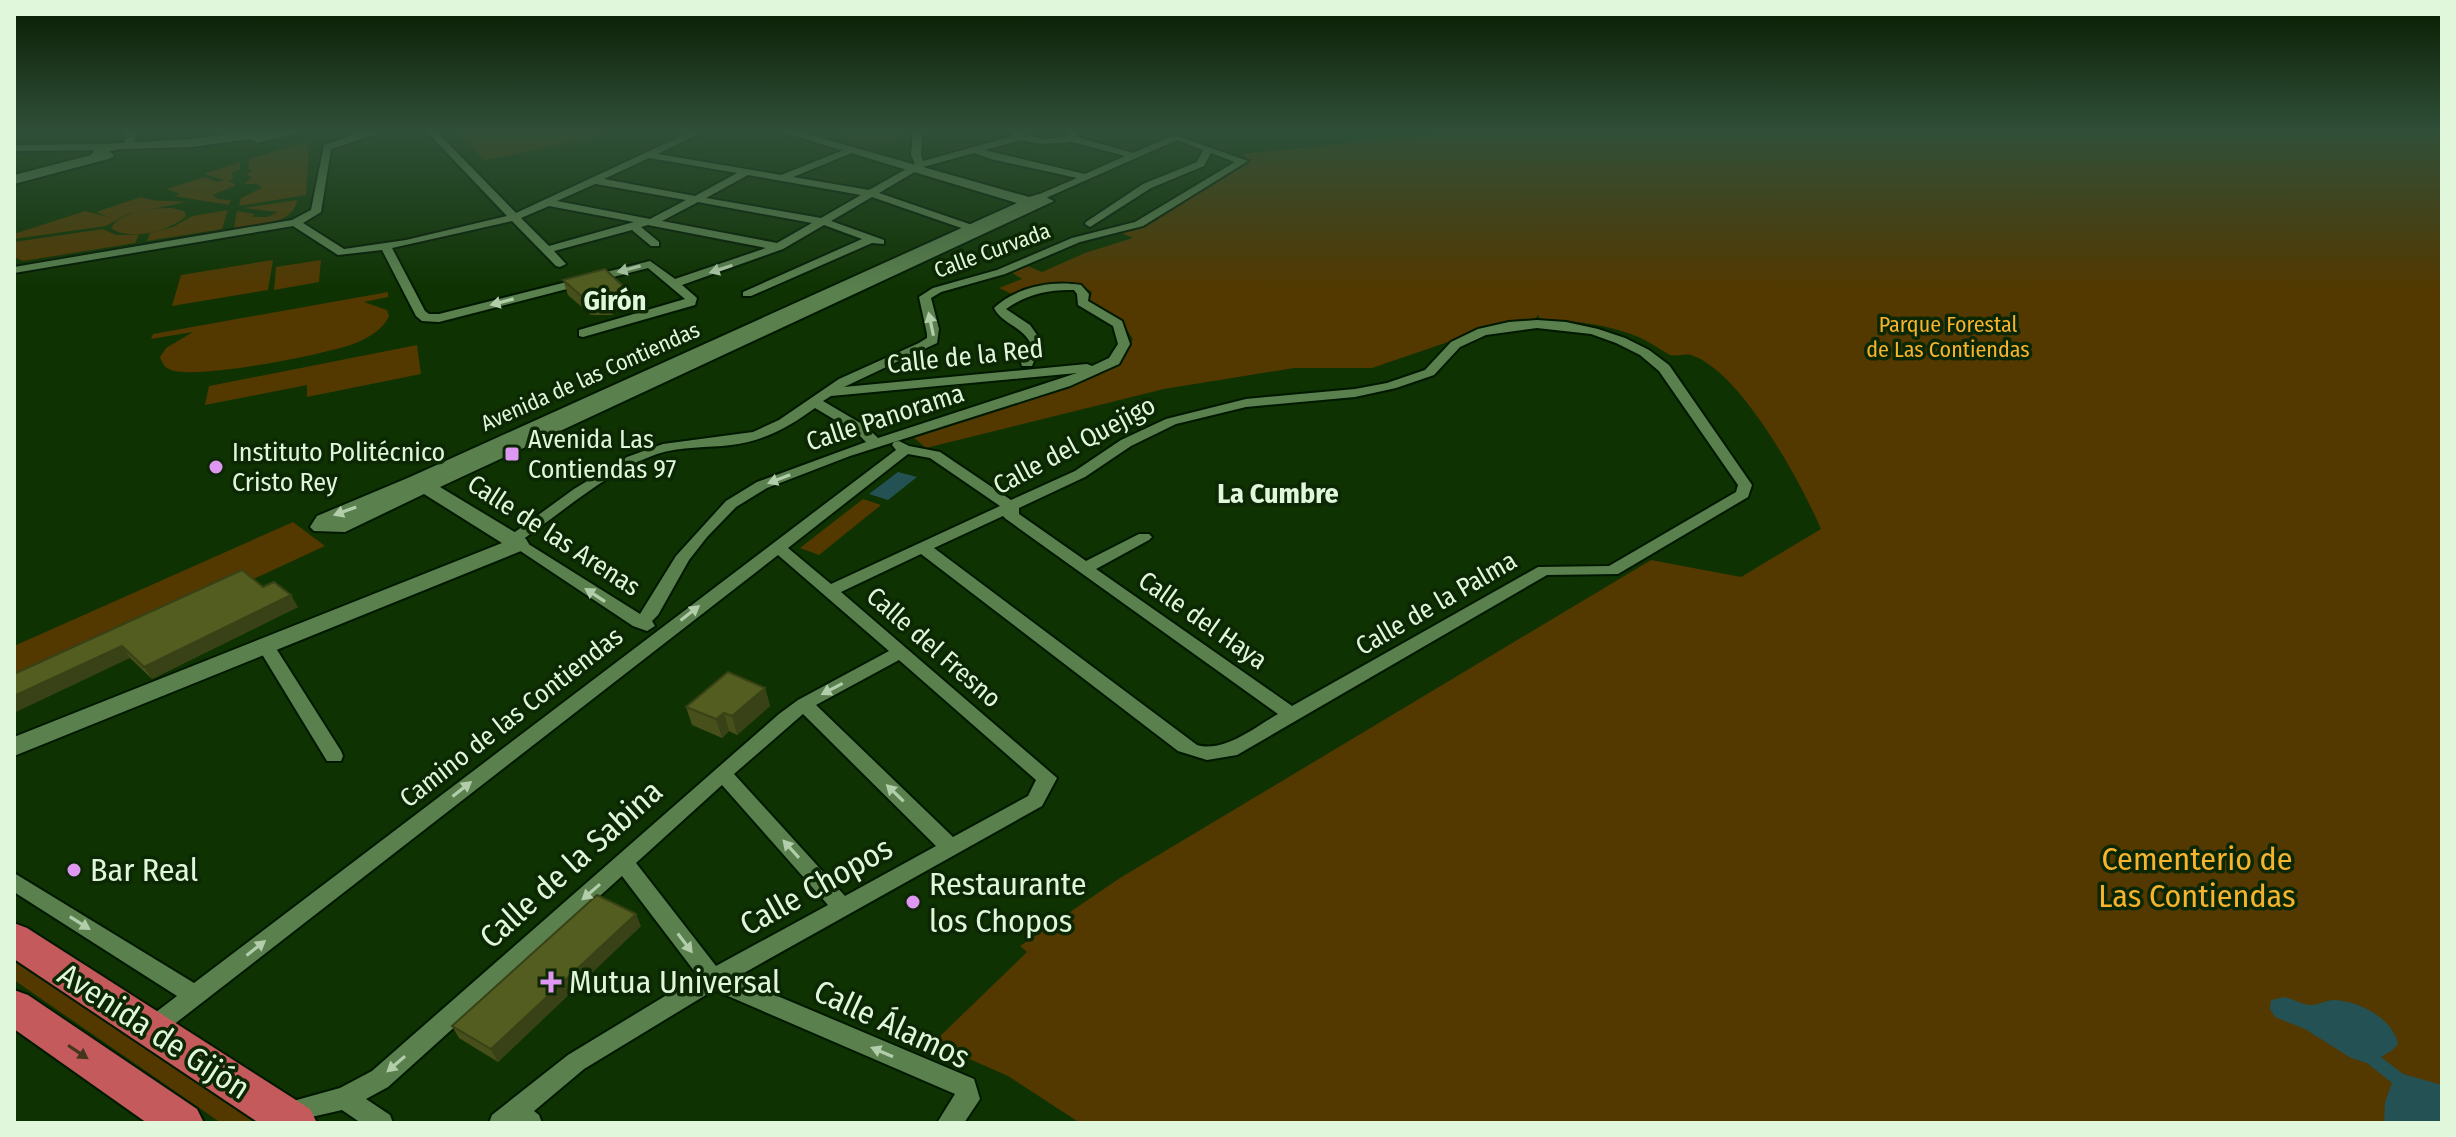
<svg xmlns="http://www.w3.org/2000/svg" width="2456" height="1137" viewBox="0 0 2456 1137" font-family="'Fira Sans Condensed',sans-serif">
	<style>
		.green { fill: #533800 }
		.water { fill: #245254 }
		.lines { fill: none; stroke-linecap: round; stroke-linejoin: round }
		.minor-casing { stroke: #011800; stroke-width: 4 }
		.tertiary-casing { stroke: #011800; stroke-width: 4 }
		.secondary-casing { stroke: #011800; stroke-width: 4 }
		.trunk-casing { stroke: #011800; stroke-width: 4 }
		.minor { fill: #5a804e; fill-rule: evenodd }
		.tertiary { fill: #5a804e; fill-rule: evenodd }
		.secondary { fill: #5a804e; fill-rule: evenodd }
		.trunk { fill: #c45a5b; fill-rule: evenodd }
		.wall { fill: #47501b }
		.shaded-wall { fill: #394116 }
		.building { fill: #525d1f; stroke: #394116; stroke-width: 2 }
		.oneway { fill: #b2cdaa }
		.oneway2 { fill: #43361d }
		.poi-dot { fill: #de98f2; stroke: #0c2703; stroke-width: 3 }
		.labels { text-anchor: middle; stroke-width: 7; stroke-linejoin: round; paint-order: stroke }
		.far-street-label { font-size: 22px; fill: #e1f7db; stroke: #0c2703 }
		.far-park-label { font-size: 22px; fill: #f7b32e; stroke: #0c2703 }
		.street-label { font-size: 26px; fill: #e1f7db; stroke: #0c2703 }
		.poi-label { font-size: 26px; fill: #e1f7db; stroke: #0c2703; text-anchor: start }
		.far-district-label { font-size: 28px; font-weight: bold; fill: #e1f7db; stroke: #0c2703 }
		.neighbourhood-label { font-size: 28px; font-weight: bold; fill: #e1f7db; stroke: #0c2703 }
		.near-park-label { font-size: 32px; fill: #f7b32e; stroke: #0c2703 }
		.near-street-label { font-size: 32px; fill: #e1f7db; stroke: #0c2703 }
		.near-poi-label { font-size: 32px; fill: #e1f7db; stroke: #0c2703; text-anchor: start }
	</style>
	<rect width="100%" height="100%" fill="#0e3201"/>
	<g class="green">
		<path d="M457,132H619L485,160Z"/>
		<path d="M1437,132H2442V1123H1080L1008,1076L933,1043L1027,952L1020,946L1120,878L1651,560L1741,577L1821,529C1801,483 1741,371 1691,355C1684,353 1675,358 1668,354C1659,349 1651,343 1641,338C1608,324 1575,321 1540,319L1538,315L1531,324L1489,328L1372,368H1294L1164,389L926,448L914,438L1095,377L1118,365L1133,339L1120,320L1089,301L1092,292C1070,276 1037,285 1014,295L999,288L1022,279L1011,272L1028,266L1042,272L1085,253L1133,238L1119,232L1154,222L1179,202L1246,164L1249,160L1241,154L1435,135Z"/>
		<path d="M309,141L306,195L239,206L241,198L262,188L257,184H244L252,178L246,174L253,171L248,169L250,159Z"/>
		<path d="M240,162V169L231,173L234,178L229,181L236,185L213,195L217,199L231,200L229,205L174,196L180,194L167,189L205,177L218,182L224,180L204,174Z"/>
		<path d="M141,197C156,203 170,200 186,202L128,214L106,226L14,239V234L85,211L108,217L96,212Z"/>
		<path d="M297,200C293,226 254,225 234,228L237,211L254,214L253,217H268L278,212L244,208Z"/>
		<path d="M172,208L184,211L186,216C170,231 129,242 111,228C121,211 153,208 172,208Z"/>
		<path d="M228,210L222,229L147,241L150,233L173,227L192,216Z"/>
		<path d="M103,229L116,235H139L135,243L23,261L14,257V242Z"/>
		<path d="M273,260L268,290L172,306L181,275Z"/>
		<path d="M321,260L319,282L274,290L276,267Z"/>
		<path d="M388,292V297L364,302L387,310L389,316C383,330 369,337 356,343C328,354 198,380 171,370C165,368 162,363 160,357L166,348L193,332L151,339L153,334Z"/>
		<path d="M417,345L421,374L307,397V385L205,405L209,386Z"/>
		<path d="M863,499L881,505L819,555L800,548Z"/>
		<path d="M293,522L325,546L14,690V646Z"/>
		<path d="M14,959L262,1123H221L14,980Z"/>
	</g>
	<g class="water">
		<path d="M898,472L917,477L888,500L869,494Z"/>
		<path d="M2285,997C2293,999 2301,1004 2309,1005C2317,1006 2326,1000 2334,1000C2359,1001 2392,1018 2398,1043L2394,1049L2381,1057L2403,1074L2442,1085V1123H2384L2385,1102L2392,1083L2367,1063L2351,1058L2305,1029L2275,1017L2270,1009L2271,1000Z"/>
	</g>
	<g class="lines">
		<defs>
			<g id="minor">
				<path d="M123,132H133L136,137L132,146L124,144L126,137Z"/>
				<path d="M363,132H382L331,149L321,212L303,223L344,249L406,240L507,216L427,132H437L516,213L690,132H702L658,154L781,175L851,147L854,148V152L793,177L869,190L915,164L911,155L913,132H923L921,155L923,161L1013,136L1008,132H1019L1041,139L1068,137V132H1078L1077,137L1133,153L1174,135L1248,161L1143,226L1080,242L1005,274L941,292L931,298L939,329L937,343L844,387L1087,364L1092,366L1109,358L1118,344L1113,326L1078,305L1077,294L1074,290C1049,289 1027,294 1006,309L1030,325L1042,342L1032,366H1022L1021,363L1030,342C1021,326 1001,323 994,308C1016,287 1052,280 1081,285L1089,294L1088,301L1122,321L1130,344L1119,364L1070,386L850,456L767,488L736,507L707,537L689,560L658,615L652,621L655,626L647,631L633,626L504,540L574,489L627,457L663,444L753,432L779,420L839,379L919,343L927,338V334L919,297L933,288L997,270L1072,238L1135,222L1235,162L1211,153L1204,166L1151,188L1090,227L1085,224L1086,222L1143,184L1197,162L1203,150L1177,140L1039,201L1034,198L1035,196L1077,178L991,159L974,153L923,167L879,193L978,227V231H970L872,197L831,221L884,240V244L872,243L751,296H743V292L862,239L824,225L783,249L682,285L697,298L695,305L583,337L579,336V330L685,299L648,268L439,322L422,321L416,316L382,250L338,255L293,226L14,273V267L292,220L311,210L324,145ZM1021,140L1041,144L1072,142L1125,156L1085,174L984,150ZM649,158L737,173L695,196L604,179ZM748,175L861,195L821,218L706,198ZM595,184H596L686,200L650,219L557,201ZM698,202L812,223L777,243L662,221ZM549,206L634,222L549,246L521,218ZM512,221L556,266L560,267L566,264L554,251L632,230L651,246H659V242L641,227L648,225L766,248L675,279L650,261L439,314H429L425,311L392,248ZM1077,373L878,438L867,427L823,401L831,396ZM815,408L857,433L866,442L757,482L726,501L676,556L640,614L522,540C565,510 607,472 657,454C681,446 707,448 731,445C764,441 789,427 815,408Z"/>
				<path d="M14,145L108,144L113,147L108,150L14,151Z"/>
				<path d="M1537,320L1566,322L1598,329L1625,338L1649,350L1669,365L1752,485L1748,497L1618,574L1547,575L1237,755L1207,760L1178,751L921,554L841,592L1057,778L1042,806L735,978L974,1079L980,1099L964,1123H937L955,1094L714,990L584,1069L534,1111L539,1115L542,1123H489L492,1115L568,1055L698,976L622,876L388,1087L366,1099L390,1115L393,1123H361L342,1110L285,1123L279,1121L276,1113L279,1105L340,1088L372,1071L779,714L798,700L889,651L778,555L159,1036L151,1039L143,1036L139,1029L143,1022L177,996L14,892V873L194,983L896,450L892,445L894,442L899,441L909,446L940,452L1011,500L1075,471L1121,440L1166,419L1246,399L1355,389L1387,383L1425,370L1451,342L1478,329L1509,322ZM1537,328L1591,334L1616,343L1640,355L1659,371L1738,485L1736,492L1609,566L1538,567L1292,706L1096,569L1149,540L1152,537L1149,534H1139L1086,561L1019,514V508L1085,477L1131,446L1176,424L1246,407L1355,397L1396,388L1434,375L1460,347L1486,335ZM908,454L930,458L1000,506L831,584L788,548ZM1003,516L1006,519L1278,714C1255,727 1225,753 1197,745L934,548ZM899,660L1036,780L1028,796L953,837L816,705ZM803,714L936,846L845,896L734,774ZM722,785L828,905L716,966L636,863Z"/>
				<path d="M266,640L272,642L341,751L343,756L341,761H327L257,646Z"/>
			</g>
			<path id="tertiary" d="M781,132H800L1029,197L1039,194L1054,201L440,487L526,539L529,544L526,549L14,756V737L502,543L424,494L345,532L314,531L310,527L317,516L410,477L1017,203Z"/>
			<path id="secondary" d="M241,132H303L257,143L250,139L192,147L119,149L109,151L114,155L112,158L14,184V175L91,155L98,145L103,144L192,139Z"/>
			<g id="trunk">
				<path d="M14,923L27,928L310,1109L317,1123H259L14,959Z"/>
				<path d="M14,990L28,995L197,1109L204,1123H147L14,1029Z"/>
			</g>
		</defs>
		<use href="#minor" class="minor-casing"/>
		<use href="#tertiary" class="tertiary-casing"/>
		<use href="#secondary" class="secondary-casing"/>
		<use href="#trunk" class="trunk-casing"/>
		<use href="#minor" class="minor"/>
		<use href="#tertiary" class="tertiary"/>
		<use href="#secondary" class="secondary"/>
		<use href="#trunk" class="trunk"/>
	</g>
	<g class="wall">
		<path d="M832,132H907L906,136L865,142Z"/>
		<path d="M563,280L631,305L619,308L612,315H591L568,295Z"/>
		<path d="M263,587L298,607L152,679L130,658L14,674Z"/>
		<path d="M765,688L770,706L737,735L729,731L722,738L692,725L686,707Z"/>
		<path d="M641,926L498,1062L459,1038L452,1026Z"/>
	</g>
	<g class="shaded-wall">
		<path d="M878,132H907L906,136L865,142L863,134Z"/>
		<path d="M627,290L631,305L619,308L612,315L608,300L615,293Z"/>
		<path d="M291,595L298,607L152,679L144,667Z"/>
		<path d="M122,646L130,658L14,713V696Z"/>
		<path d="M765,688L770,706L737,735L732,716Z"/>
		<path d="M724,713L729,731L722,738L716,719Z"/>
		<path d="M636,914L641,926L498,1062L491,1049Z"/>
	</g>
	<g class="building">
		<path d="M856,132H878L863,134Z"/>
		<path d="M605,269L627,290L615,293L608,300H586L563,280Z"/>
		<path d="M242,570L263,587L274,582L291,595L144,667L122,646L14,696V674Z"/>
		<path d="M728,672L765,688L732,716L724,713L716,719L686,707Z"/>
		<path d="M597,895L636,914L491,1049L452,1026Z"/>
	</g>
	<defs><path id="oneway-solid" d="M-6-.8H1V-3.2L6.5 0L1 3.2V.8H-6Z" transform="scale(2)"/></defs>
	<g class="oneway">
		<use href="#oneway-solid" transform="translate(629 269) rotate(165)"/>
		<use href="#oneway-solid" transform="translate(721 269) rotate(162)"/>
		<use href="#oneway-solid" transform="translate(502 302) rotate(165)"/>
		<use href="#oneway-solid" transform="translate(931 324) rotate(-102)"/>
		<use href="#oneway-solid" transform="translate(779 479) rotate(159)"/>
		<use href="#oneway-solid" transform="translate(345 511) rotate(160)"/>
		<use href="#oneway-solid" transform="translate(595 595) rotate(-147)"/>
		<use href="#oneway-solid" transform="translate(690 613) rotate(-38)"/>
		<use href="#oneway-solid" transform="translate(832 689) rotate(152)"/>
		<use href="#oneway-solid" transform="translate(462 789) rotate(-38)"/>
		<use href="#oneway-solid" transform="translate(895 793) rotate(-136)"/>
		<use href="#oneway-solid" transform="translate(791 849) rotate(-132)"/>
		<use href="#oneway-solid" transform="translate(591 892) rotate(139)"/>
		<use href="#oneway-solid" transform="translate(80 923) rotate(32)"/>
		<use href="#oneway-solid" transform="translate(685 943) rotate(53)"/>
		<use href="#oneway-solid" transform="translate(256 948) rotate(-38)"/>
		<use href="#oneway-solid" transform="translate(882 1052) rotate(-157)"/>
		<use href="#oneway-solid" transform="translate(396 1064) rotate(139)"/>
	</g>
	<use class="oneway2" href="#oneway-solid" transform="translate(78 1052) rotate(34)"/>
	<linearGradient id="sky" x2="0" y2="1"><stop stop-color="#081c01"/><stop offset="0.45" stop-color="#304f38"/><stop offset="1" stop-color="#304f38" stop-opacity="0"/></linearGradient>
	<rect width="2456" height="291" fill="url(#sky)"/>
	<g class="poi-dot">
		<rect x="504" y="446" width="16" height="16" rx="4"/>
		<circle cx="216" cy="467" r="8"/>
		<circle cx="74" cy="870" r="8"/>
		<circle cx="913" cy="902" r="8"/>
		<path d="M547 970h8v8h8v8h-8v8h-8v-8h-8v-8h8z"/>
	</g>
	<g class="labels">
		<g class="far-street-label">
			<text transform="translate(992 250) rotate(-20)" y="8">Calle Curvada</text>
			<text transform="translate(590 376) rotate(-24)" y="8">Avenida de las Contiendas</text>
		</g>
		<g class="far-park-label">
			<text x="1948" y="332">Parque Forestal<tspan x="1948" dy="25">de Las Contiendas</tspan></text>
		</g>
		<g class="street-label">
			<text transform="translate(965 356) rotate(-6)" y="9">Calle de la Red</text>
			<text transform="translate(885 417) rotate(-18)" y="9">Calle Panorama</text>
			<text transform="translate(1074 445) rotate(-28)" y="9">Calle del Quejigo</text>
			<text transform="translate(554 535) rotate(33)" y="9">Calle de las Arenas</text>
			<text transform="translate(1436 603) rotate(-30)" y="9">Calle de la Palma</text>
			<text transform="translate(1203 620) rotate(35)" y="9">Calle del Haya</text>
			<text transform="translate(934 647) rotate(41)" y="9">Calle del Fresno</text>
			<text transform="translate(511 717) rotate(-38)" y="9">Camino de las Contiendas</text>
		</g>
		<g class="poi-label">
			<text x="528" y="448">Avenida Las<tspan x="528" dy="30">Contiendas 97</tspan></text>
			<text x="232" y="461">Instituto Politécnico<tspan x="232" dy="30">Cristo Rey</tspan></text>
		</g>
		<g class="far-district-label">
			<text x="615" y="310">Girón</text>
		</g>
		<g class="neighbourhood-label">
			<text x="1278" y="503">La Cumbre</text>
		</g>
		<g class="near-park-label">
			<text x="2197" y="870">Cementerio de<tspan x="2197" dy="37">Las Contiendas</tspan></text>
		</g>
		<g class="near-street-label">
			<text transform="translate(571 864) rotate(-42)" y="11">Calle de la Sabina</text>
			<text transform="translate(816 886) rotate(-29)" y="11">Calle Chopos</text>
			<text transform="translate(892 1024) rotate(25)" y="11">Calle Álamos</text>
			<text transform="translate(154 1031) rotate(33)" y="11">Avenida de Gijón</text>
		</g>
		<g class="near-poi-label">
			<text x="90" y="881">Bar Real</text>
			<text x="929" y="895">Restaurante<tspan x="929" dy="37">los Chopos</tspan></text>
			<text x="569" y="993">Mutua Universal</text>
		</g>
	</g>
	<rect width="2456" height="1137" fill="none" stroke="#e1f7db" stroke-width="32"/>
</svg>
